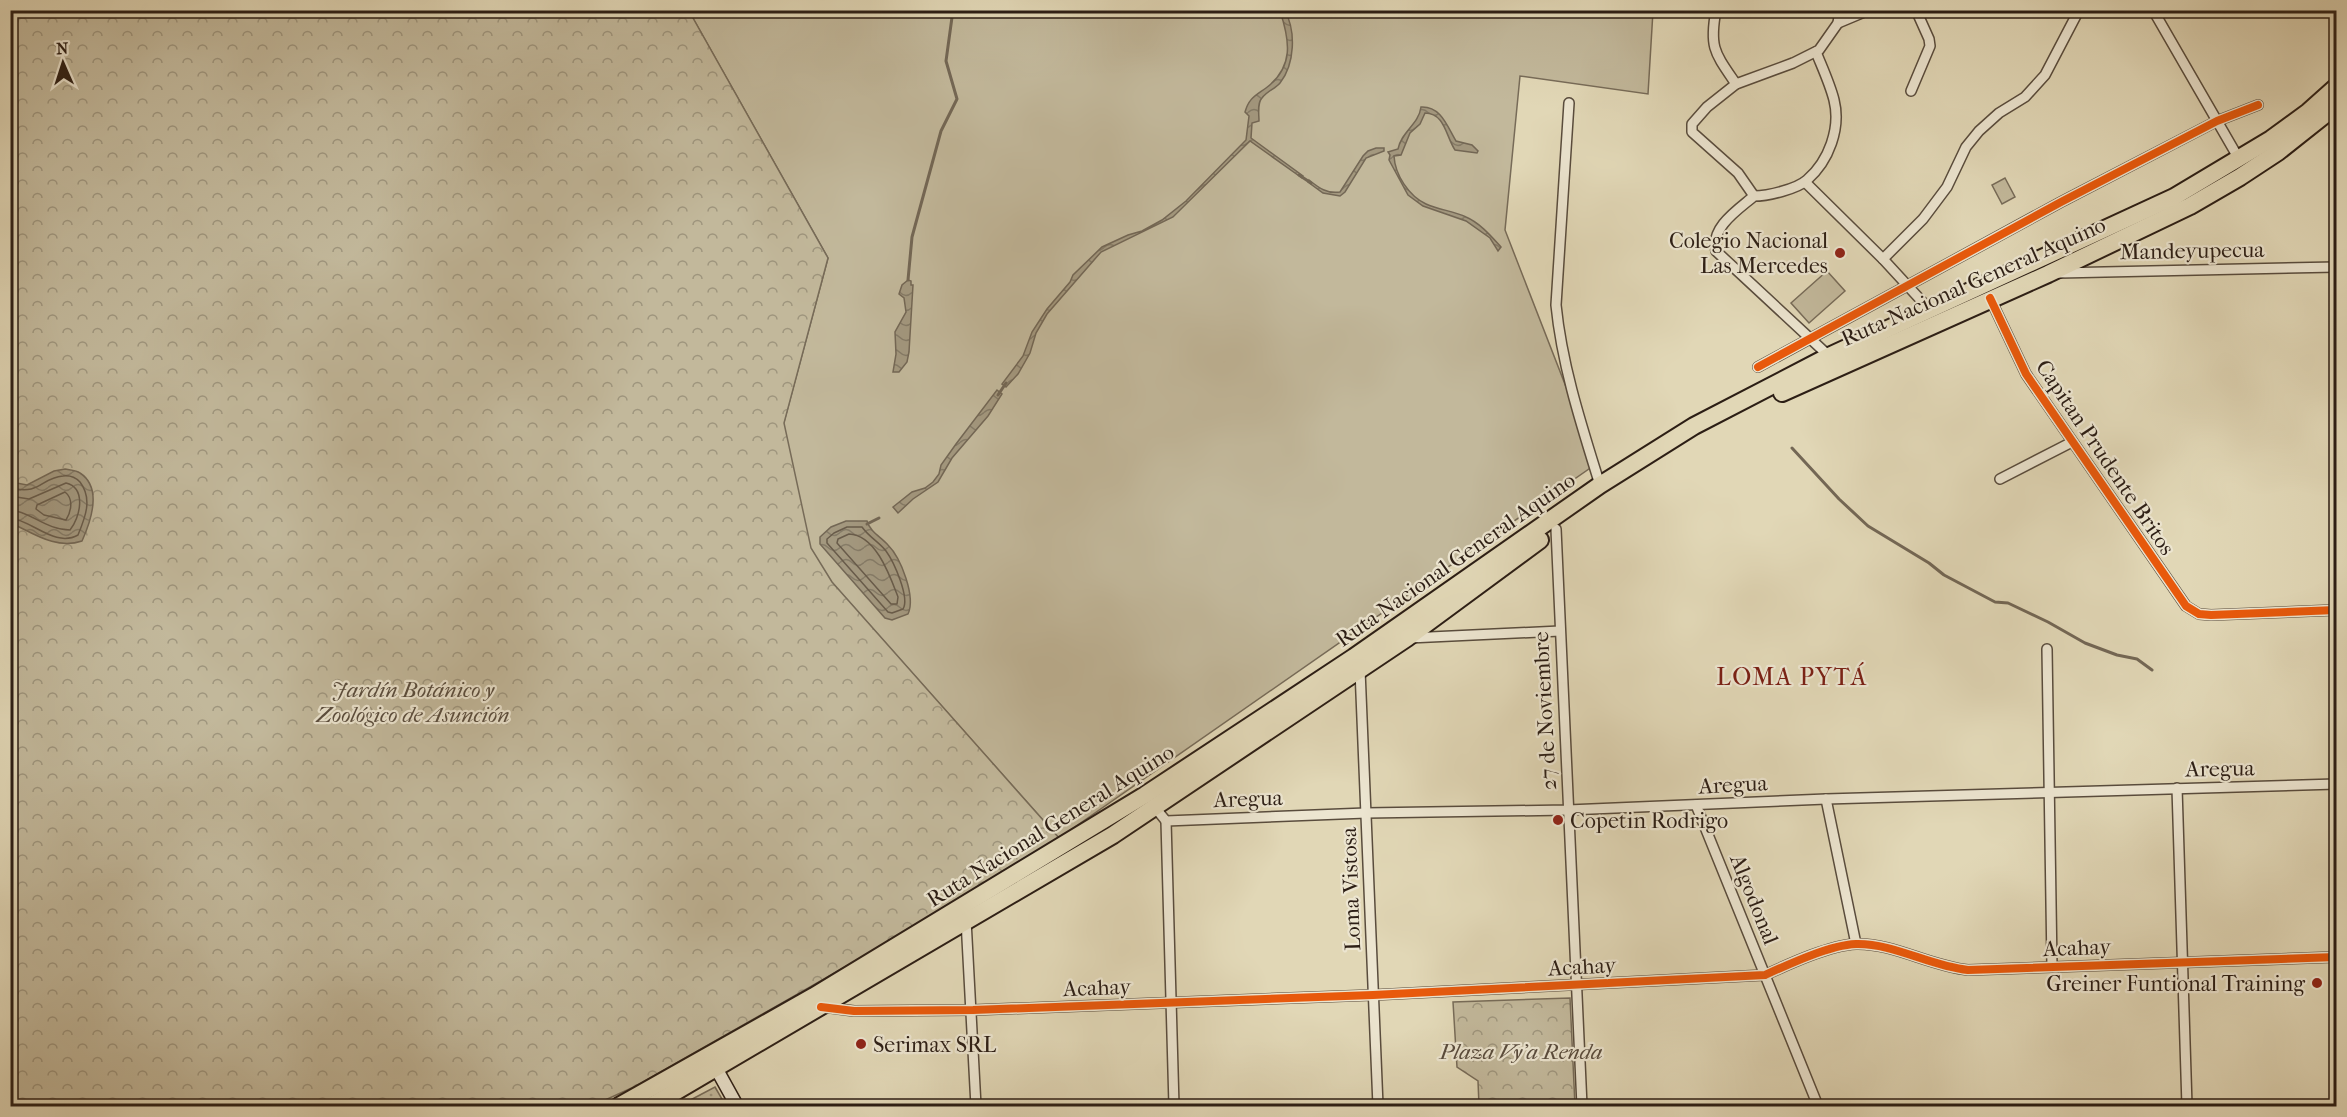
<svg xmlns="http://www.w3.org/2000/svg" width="2347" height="1117" viewBox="0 0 2347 1117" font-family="'IM FELL French Canon',serif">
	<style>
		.grass { fill: #c2b89b; stroke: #776b58; stroke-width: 1.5 }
		.park { fill: url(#park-crowns); stroke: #776b58; stroke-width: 1.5 }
		.garden { fill: url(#garden-dots); stroke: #776b58; stroke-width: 1.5 }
		.water { fill: url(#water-waves); stroke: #736755; stroke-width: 1.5 }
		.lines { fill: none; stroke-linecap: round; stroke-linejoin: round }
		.shore { stroke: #685b4a; stroke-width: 1.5 }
		.stream { stroke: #736755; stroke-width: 3 }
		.street-casing { stroke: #594c3d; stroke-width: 12 }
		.secondary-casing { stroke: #2c1e15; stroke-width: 15 }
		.highway-casing { stroke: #2c1e15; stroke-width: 20 }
		.street { stroke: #ece5d0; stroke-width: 9 }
		.secondary { stroke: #ece5d0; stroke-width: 12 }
		.highway { stroke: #e1d7b6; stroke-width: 16 }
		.cycleway-casing { stroke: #ece5d0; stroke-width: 11 }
		.cycleway { stroke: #e8590c; stroke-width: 8 }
		.poi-dot { fill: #8f2418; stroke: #ece5d0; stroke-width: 2 }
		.labels { text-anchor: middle; stroke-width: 4.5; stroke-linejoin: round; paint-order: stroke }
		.poi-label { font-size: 22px; fill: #2c1e15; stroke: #ece5d0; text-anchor: end }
		.street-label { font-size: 22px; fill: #2c1e15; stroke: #ece5d0 }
		.park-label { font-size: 22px; font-style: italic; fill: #594c3d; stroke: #ece5d0 }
		.neighbourhood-label { font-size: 24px; letter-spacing: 1.5px; fill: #7a1f14; stroke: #ece5d0 }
	</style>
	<defs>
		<pattern id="park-crowns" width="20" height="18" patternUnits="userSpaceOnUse" patternTransform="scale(1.5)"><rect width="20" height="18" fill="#c2b89b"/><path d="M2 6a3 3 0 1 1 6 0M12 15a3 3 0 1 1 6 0" fill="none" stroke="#9e957d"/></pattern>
		<pattern id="garden-dots" width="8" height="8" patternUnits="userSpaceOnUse" patternTransform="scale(1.5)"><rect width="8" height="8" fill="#c2b89b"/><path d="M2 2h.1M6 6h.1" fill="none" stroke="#9e957d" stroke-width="1.8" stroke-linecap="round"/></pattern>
		<pattern id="water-waves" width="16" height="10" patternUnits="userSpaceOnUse" patternTransform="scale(1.5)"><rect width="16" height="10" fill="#a3987f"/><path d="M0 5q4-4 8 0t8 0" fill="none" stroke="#857b67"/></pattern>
	</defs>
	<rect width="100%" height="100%" fill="#e1d7b6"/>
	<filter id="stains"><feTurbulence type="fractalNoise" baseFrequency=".00333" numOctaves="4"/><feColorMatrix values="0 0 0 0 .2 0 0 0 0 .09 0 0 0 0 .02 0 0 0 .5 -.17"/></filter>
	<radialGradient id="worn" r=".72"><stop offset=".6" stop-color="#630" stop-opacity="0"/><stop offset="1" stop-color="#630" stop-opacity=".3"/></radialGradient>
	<g class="grass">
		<path d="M689,11H1653L1648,94L1520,76L1505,230L1596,464L1059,838L762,504L828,258Z"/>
		<path d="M2005,178L2015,197L2002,204L1992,185Z"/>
		<path d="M1827,271L1845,291L1809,323L1791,303Z"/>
	</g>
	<g class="park">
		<path d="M10,11H689L828,258L784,423L811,548L832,582L1059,838L859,959L636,1086L592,1106H11Z"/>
		<path d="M1570,998L1575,1106H1479L1478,1081L1457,1067L1453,1002Z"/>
	</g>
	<path class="garden" d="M715,1087L726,1106H679Z"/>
	<g class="water">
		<path d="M1280,11H1285C1296,31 1295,64 1280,83C1275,89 1267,91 1262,98C1257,103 1259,114 1259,121L1252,123L1251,138L1303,176L1302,178L1250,141L1173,217L1101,252L1047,314L1036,333L1030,353L1018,374L1006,387L1002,384L1023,356L1032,332L1047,309L1070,282L1073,275L1102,247L1128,235L1142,231L1162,220L1186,201L1246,140L1249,116L1245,112C1249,98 1255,96 1266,88C1294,67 1290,41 1280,11Z"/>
		<path d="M1421,107C1441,106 1447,126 1456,141L1472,145L1478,151L1477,153L1455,150C1446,137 1445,113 1425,113L1420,124L1410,133L1401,155L1394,156C1395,175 1409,196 1426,204C1439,210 1454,211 1466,217C1480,223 1491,236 1501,247L1498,251L1490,238L1466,221L1423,206L1408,195L1389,160L1390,155L1388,152L1398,149C1401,132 1419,124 1421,107Z"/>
		<path d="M1376,148H1384V151L1366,158L1345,192L1340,196L1323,193L1308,182L1309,180C1319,188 1327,194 1340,192L1363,156L1368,151Z"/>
		<path d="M908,280L911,281V285H913L909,352L907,362L899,372H893L896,354L895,332L906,312L904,298L899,294L902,285Z"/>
		<path d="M997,390L1002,394L988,416L952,458L938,482L913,499L898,513L893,507L912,492L925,488L933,482L939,474L941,465L956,444Z"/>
		<path d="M65,469C69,470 76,470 80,473C103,488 91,521 82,541C56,550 33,533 11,523V482L27,485L54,471Z"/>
		<path d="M846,521H867C870,532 881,537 888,545C901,558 916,597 908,614L892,620L885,618L820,544V537L831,527Z"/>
	</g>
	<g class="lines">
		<g class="shore">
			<path d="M10,488C42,495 40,478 63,476C70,475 75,477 80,482C93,499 85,518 78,535C55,548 32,520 10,518"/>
			<path d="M65,492C74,499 71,512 66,520L44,515L36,509L37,505Z"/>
			<path d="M10,496L29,499L66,483C87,488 80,518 70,530C46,530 30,511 10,510"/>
			<path d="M847,527H862C869,537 879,542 886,551C894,562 910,598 903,609L892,613L888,612L827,543V539L834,533Z"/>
			<path d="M849,534C876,535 890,576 898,597L897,604H891L837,543L838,539Z"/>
		</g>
		<g class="stream">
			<path d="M1299,175L1311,183"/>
			<path d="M908,280L912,237L941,131L957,99L946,61L953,10"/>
			<path d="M998,395L1006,383"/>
			<path d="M1792,448L1839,499L1868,526L1929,563L1944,575L1995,602L2008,603L2048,622L2085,643L2117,655L2137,659L2152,670"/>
			<path d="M867,524L879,518"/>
		</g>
		<defs>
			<g id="street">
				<path d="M1716,10C1709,48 1715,53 1736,84"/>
				<path d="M2153,10L2239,159"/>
				<path d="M1838,23L1869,10"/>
				<path d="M1816,52C1822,67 1830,84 1834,100C1841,128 1829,161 1807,180C1797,189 1768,196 1754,196C1739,209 1710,227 1716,251L1829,356"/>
				<path d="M1911,91L1930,46L1929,39L1916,10"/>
				<path d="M1569,103L1556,305C1562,366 1582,427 1600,485"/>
				<path d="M1805,182L1883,259L1929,309"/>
				<path d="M1754,196L1738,173L1692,132V124L1707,107L1736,84L1793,63L1819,50L1838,23L1840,10"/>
				<path d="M1883,259L1923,219L1947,187L1966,147L1979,131L1999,113L2025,97L2045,75L2079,10"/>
				<path d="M2059,273L2336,267"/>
				<path d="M1990,298L2026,374L2186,606L2199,614L2211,615L2336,610"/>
				<path d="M1758,367L2061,202L2217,121L2258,105"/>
				<path d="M2000,479L2072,442"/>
				<path d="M1556,529L1582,1106"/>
				<path d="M1409,638L1560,631"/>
				<path d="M2047,649L2052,966"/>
				<path d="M1360,670L1378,1106"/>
				<path d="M2177,788L2187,1106"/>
				<path d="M1826,799L1856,944"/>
				<path d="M1153,805L1166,821L1366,813L1568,810L1826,799L2336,784"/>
				<path d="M1696,805L1818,1106"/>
				<path d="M1166,821L1174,1106"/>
				<path d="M966,920L976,1106"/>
				<path d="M824,1007L854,1011L973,1010L1373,995L1765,975C1789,964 1830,945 1856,944C1893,943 1930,966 1968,970L2336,957"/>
			</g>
			<path id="secondary" d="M716,1068L737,1106"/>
			<g id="highway">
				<path d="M1782,393L2048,274L2190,206L2240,177L2278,152L2336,106"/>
				<path d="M619,1106L814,996L1145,795L1354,657L1600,485L1694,426L1829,356L2174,197L2271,139L2308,112L2336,87"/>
				<path d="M651,1106L1113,835L1407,638L1540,540"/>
			</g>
		</defs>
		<use href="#street" class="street-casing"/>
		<use href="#secondary" class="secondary-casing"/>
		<use href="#highway" class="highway-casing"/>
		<use href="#street" class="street"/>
		<use href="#secondary" class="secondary"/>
		<use href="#highway" class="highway"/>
		<defs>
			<g id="cycleway">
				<path d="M1990,298L2026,374L2186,606L2199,614L2211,615L2336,610"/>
				<path d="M1758,367L2061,202L2217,121L2258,105"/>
				<path d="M821,1007L854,1011L973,1010L1373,995L1765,975C1789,964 1830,945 1856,944C1893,943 1930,966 1968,970L2336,957"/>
			</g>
		</defs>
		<use href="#cycleway" class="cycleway-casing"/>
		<use href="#cycleway" class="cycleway"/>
	</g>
	<g class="poi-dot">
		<circle cx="1840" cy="253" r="6"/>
		<circle cx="1558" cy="820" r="6"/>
		<circle cx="2317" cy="983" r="6"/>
		<circle cx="861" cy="1044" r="6"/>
	</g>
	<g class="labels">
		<g class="poi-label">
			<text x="1828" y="248">Colegio Nacional<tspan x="1828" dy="25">Las Mercedes</tspan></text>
			<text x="1570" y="828" text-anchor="start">Copetin Rodrigo</text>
			<text x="2305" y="991">Greiner Funtional Training</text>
			<text x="873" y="1052" text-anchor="start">Serimax SRL</text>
		</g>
		<g class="street-label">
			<text transform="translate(2192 250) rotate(-1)" y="8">Mandeyupecua</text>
			<text transform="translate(1973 281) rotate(-24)" y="8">Ruta Nacional General Aquino</text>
			<text transform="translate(2106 457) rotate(56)" y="8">Capitan Prudente Britos</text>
			<text transform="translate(1455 559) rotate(-35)" y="8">Ruta Nacional General Aquino</text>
			<text transform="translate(1544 711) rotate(-93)" y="8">27 de Noviembre</text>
			<text transform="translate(2220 768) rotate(-1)" y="8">Aregua</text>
			<text transform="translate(1733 784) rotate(-3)" y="8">Aregua</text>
			<text transform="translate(1248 798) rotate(-2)" y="8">Aregua</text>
			<text transform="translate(1050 825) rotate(-32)" y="8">Ruta Nacional General Aquino</text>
			<text transform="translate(1350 889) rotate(-92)" y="8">Loma Vistosa</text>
			<text transform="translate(1755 899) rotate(68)" y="8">Algodonal</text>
			<text transform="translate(2077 947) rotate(-2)" y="8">Acahay</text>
			<text transform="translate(1582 966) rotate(-3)" y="8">Acahay</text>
			<text transform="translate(1097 987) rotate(-2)" y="8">Acahay</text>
		</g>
		<g class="park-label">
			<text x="413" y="697">Jardín Botánico y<tspan x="413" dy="25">Zoológico de Asunción</tspan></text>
			<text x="1521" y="1059">Plaza Vy'a Renda</text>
		</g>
		<g class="neighbourhood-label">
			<text x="1792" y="685">LOMA PYTÁ</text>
		</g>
	</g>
	<rect width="2347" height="1117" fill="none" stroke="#e1d7b6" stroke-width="36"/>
	<rect x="12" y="12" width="2323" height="1093" fill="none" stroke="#2c1e15" stroke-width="3"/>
	<rect x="18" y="18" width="2311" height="1081" fill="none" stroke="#2c1e15" stroke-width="1.5"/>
	<g transform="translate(63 63) rotate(357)" stroke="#ece5d0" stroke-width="4.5" paint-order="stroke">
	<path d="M0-4.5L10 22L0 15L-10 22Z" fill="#2c1e15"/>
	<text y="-9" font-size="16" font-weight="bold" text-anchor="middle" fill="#2c1e15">N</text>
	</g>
	<rect width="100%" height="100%" filter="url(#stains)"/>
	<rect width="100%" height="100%" fill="url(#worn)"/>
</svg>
